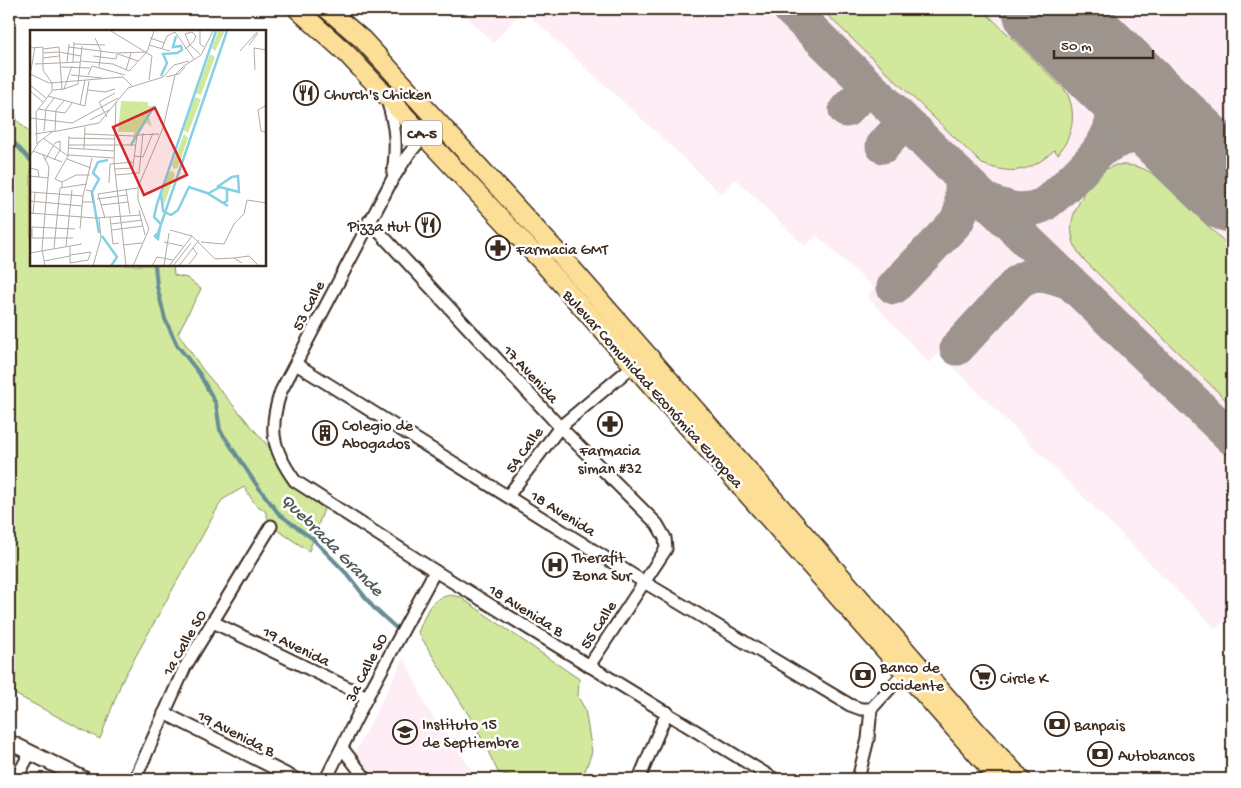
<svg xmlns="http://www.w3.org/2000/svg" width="1241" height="788" viewBox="0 0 1241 788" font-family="'Gochi Hand',sans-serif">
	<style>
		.built { fill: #feedf4 }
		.green { fill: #d1e89d; stroke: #86895e }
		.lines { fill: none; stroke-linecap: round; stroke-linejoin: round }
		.stream { stroke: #678e94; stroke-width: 4 }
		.taxiway { stroke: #9d948e; stroke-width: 35 }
		.runway { stroke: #9d948e; stroke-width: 89 }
		.minor-casing { stroke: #3b2a1e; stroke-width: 15 }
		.tertiary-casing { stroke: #3b2a1e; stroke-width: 18 }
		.primary-casing { stroke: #3b2a1e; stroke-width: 21 }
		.minor { stroke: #fff; stroke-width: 11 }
		.tertiary { stroke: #fff; stroke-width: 14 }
		.primary { stroke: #fcde96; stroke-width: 18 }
		.labels { text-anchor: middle; stroke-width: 5; stroke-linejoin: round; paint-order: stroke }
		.shield { fill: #fff; stroke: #766a62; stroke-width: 1 }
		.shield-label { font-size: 15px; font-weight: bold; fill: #3b2a1e }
		.poi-label { font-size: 16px; fill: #3b2a1e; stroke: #fff; text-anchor: start }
		.street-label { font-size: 16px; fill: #3b2a1e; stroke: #fff }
		.water-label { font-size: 18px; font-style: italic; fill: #515c59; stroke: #fff }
		.inset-river { fill: none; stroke: #84d1e3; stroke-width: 2.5 }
		.inset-road { fill: none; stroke: #b1aaa5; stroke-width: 1 }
		.view { fill: #d62828; fill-opacity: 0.15; stroke: #d62828; stroke-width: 2.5 }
		.inset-edge { fill: none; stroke: #3b2a1e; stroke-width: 2.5 }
	</style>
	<rect width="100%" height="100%" fill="#fff"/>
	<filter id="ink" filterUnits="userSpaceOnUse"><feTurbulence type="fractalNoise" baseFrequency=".02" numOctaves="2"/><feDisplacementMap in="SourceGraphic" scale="10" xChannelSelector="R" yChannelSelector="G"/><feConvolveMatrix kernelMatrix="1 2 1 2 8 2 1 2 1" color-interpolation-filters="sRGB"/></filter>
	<g filter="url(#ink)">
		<g class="built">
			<path d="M459,9H1232V612L1216,629L939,353L929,363L867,296L874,288L816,235L805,246L736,179L721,194L656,132L523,10L493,43Z"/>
			<path d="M404,658L428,710L468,764L476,779H377L355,753Z"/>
		</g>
		<g class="green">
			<path d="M821,9H982L1065,90C1078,111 1073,136 1058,154L1054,150C1030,173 1012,175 982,164Z"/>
			<path d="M9,83L17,120L31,134V265H173L174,275L187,278L201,289L178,333L203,370L269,447L288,481L324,509L309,551L271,526L265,511L255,504L244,487L222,500L122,681L100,739L9,691Z"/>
			<path d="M1116,165C1131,164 1144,167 1156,176L1232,249V406L1084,260C1072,247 1068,228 1075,211C1078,203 1084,197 1084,188L1099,172Z"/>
			<path d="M451,595L460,597L579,679L578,697L585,709L592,752L582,779H519L498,772L476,727L418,632C427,613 427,599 451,595Z"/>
		</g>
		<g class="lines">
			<g class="stream">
				<path d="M9,137L31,161"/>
				<path d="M155,265L157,286L165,319L177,345L199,373L216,404L220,430L256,484L279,514L313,539L347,574L373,607L395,627"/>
			</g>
			<g class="taxiway">
				<path d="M790,9L985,200L1232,438"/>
				<path d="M846,110C856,99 863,90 879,95"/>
				<path d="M883,146C894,133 898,126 916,131"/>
				<path d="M1099,151C1131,130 1144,136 1180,137"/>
				<path d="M985,200C1004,208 1021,214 1041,206C1053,200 1091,162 1099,150C1107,139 1113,125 1114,112C1116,94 1108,76 1101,60"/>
				<path d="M894,287L957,221L962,208V178"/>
				<path d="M957,348L1018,282C1037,268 1050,276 1070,282"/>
			</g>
			<path class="runway" d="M1047,9L1232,188"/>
			<defs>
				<g id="minor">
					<path d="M387,100C396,127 397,146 393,173"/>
					<path d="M424,136L408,155L392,180L281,391C268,429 272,449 295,481L435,571L774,779"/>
					<path d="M369,221L560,427L657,524L665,538L666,549L589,666"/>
					<path d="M296,364L644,582L850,705L861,709H871"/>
					<path d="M508,496L560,427L634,365"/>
					<path d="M213,622L367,697"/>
					<path d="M164,713L296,779"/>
					<path d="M342,748L366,779"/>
					<path d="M16,779L30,753"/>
					<path d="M135,779L185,667L271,526"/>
					<path d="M326,779L367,697L435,571"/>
					<path d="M639,779L667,712"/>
					<path d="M858,779L868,739L871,709L905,672"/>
				</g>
				<path id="tertiary" d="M9,742L84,779"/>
				<g id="primary">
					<path d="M297,9L347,54L542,262L999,779"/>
					<path d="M327,9L363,40L561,256L979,734L1021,779"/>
				</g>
			</defs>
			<use href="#minor" class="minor-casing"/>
			<use href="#tertiary" class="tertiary-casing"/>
			<use href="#primary" class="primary-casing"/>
			<use href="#minor" class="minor"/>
			<use href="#tertiary" class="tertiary"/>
			<use href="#primary" class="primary"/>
		</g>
	</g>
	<defs>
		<symbol id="restaurant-ring" viewBox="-11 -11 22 22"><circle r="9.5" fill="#fff" stroke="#3b2a1e" stroke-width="1.5"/><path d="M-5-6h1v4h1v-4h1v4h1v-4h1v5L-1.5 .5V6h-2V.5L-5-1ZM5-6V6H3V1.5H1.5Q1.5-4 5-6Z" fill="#3b2a1e"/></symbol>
		<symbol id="pharmacy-ring" viewBox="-11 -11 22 22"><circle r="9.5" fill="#fff" stroke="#3b2a1e" stroke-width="1.5"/><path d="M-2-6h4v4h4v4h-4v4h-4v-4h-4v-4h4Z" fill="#3b2a1e"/></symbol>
		<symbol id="building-ring" viewBox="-11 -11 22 22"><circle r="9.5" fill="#fff" stroke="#3b2a1e" stroke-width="1.5"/><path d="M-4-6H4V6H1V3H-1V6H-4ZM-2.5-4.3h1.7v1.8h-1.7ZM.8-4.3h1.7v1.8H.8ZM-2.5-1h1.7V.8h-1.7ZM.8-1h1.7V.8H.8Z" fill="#3b2a1e"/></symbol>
		<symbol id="hospital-ring" viewBox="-11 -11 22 22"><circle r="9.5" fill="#fff" stroke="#3b2a1e" stroke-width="1.5"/><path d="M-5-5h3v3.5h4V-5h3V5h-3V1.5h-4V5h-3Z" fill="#3b2a1e"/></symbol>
		<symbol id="bank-ring" viewBox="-11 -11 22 22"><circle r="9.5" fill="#fff" stroke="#3b2a1e" stroke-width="1.5"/><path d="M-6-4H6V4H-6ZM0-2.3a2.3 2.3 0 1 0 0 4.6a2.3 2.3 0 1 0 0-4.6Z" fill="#3b2a1e"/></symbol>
		<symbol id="supermarket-ring" viewBox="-11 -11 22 22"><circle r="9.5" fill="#fff" stroke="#3b2a1e" stroke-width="1.5"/><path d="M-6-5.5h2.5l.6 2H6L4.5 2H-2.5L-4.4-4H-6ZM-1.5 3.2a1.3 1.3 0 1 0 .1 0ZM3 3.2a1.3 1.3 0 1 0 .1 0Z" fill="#3b2a1e"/></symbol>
		<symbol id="school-ring" viewBox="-11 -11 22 22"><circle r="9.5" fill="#fff" stroke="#3b2a1e" stroke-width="1.5"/><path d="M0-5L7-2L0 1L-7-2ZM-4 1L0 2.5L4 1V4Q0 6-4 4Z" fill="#3b2a1e"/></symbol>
	</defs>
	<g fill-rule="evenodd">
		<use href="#restaurant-ring" x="292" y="79" width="28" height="28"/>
		<use href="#restaurant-ring" x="414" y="211" width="28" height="28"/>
		<use href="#pharmacy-ring" x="484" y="234" width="28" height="28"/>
		<use href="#pharmacy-ring" x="596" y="410" width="28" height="28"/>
		<use href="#building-ring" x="311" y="419" width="28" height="28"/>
		<use href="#hospital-ring" x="541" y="551" width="28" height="28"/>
		<use href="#bank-ring" x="849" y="661" width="28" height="28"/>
		<use href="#supermarket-ring" x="969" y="663" width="28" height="28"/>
		<use href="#bank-ring" x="1043" y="710" width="28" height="28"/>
		<use href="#school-ring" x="391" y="718" width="28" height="28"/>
		<use href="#bank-ring" x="1086" y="740" width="28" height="28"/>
	</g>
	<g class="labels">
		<rect class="shield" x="402" y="120.5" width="40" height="25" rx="4"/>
		<g class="shield-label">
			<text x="422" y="138">CA-5</text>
		</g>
		<g class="poi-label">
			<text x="324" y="99">Church's Chicken</text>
			<text x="410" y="231" text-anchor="end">Pizza Hut</text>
			<text x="516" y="254">Farmacia GMT</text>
			<text x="342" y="430">Colegio de<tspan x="342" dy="18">Abogados</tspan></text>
			<text x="610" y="455" text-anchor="middle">Farmacia<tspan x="610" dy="18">siman #32</tspan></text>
			<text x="572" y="562">Therafit<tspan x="572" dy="18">Zona Sur</tspan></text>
			<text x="880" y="672">Banco de<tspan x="880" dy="18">Occidente</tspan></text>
			<text x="1000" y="683">Circle K</text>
			<text x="422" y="729">Instituto 15<tspan x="422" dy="18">de Septiembre</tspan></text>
			<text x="1074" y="730">Banpais</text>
			<text x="1118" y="760">Autobancos</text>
		</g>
		<g class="street-label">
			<text transform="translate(307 305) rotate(-63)" y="6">53 Calle</text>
			<text transform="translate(532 373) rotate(47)" y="6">17 Avenida</text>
			<text transform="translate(654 388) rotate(48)" y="6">Bulevar Comunidad Económica Europea</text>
			<text transform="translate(523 449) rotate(-54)" y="6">54 Calle</text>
			<text transform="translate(564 512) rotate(32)" y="6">18 Avenida</text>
			<text transform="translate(527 609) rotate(32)" y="6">18 Avenida B</text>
			<text transform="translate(597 624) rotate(-57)" y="6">55 Calle</text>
			<text transform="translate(183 642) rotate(-60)" y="6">1a Calle SO</text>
			<text transform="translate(297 645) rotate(26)" y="6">19 Avenida</text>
			<text transform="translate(365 667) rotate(-63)" y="6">3a Calle SO</text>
			<text transform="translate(237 732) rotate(27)" y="6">19 Avenida B</text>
		</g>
		<g class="water-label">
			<text transform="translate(333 544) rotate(45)" y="6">Quebrada Grande</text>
		</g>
	</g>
	<g transform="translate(30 30)">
		<rect width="236" height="236" fill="#fff"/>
		<path d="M188,1H195L185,21L182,18ZM180,24L185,27L171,65L166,63ZM165,67L171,69L158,103L153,100ZM91,71L118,72V76H126L118,84L122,97L117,93L112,96L106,108H103L104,102H88ZM154,104L158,108L148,137L144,139L142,135ZM143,141L145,145L133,177L132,161L139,142Z" fill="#d1e89d"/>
		<path class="inset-river" d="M131,46L137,33L133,24L147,23L152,20L151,16L143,17L146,6M101,115L124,76M179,163L190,157L209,162L208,146L202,147L187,157M131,164L133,181L141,185L148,180L159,157L177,163L198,176M193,173L197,171V159M131,194L124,187L127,174L186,1M69,203L62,162L69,149L63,143L68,132L78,130M128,203L125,206L128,209L130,198M72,206L87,227L81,236M126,209L197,1"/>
		<path class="inset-road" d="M81,1L122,26L119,50M170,1V14L174,17M65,8L71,21L69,37M120,8L135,13M44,14L75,15M119,15L140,21M219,15L228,3M39,17L85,23L117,22M0,18L13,17V40L22,53M132,18L137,6L145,2L164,29M13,19L29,17L32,60M155,19L160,15L164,11L166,6L162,2L155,4L160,15L170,24M210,21L227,2M29,22L51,26M117,22L124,1M13,23L29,22M88,24L108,31M63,26L86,29L87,24M13,28L29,26M51,31L83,34L99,41L116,23M37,32L39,14M43,32L44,12M5,34L50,32M30,37L60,38M96,40L101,23M225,40L224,18L237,20M0,44L19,53L93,47L102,56M41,45L72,48M58,45L62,36L95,45M0,46L5,17M136,47L149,44L155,37M0,55L16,68M34,59L48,54L52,16M23,60L34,59L42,36M58,60L75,62L85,59M0,61L13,72M18,66L55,76L59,51M86,72L84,133L96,235M50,75L55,50M237,75L228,80L231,101L237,102M8,79L35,83L42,73M77,87L69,72L85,63M0,88L42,93M60,90L79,80M42,93L88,68M14,101L16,79L24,68M25,101L26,80L34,71M5,104L23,101M55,104L104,106M13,108L38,126M39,108L85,109M7,114L6,82L22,61V53M39,115H106M38,118L84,121M54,119L55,97M3,121L32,132M13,125L19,137L12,219L15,236M38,125L84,128M0,126L9,112L22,102L69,93L98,58L133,47L144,35L159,31M104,126L113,127L123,103M37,129L61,138M15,130L25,113L30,111V120L24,130M0,138L8,140L9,147M85,139L103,138M109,143L113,103M102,144L107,105L129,104M85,145L109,143M0,146L18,148M32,152L46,145H60M79,153L80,134L104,132M32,157V152L25,149L38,126L39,106M96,159L100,184M1,162L53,166M67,169L97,165M0,171L52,176M52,172H63L61,161L56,160M71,175L98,172M109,180L115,205M0,183L65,188L111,185M3,184L5,162M80,187L83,214L89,213M75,188L68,164L107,158M81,194L112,190M50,199L53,166L62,128M82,200L113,196M140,200L162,206M43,208H2V197L45,199M134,212L153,216M171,212L194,214L204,194L214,184L217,170L237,173M93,215L112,213M36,216L42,160M40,216V233L58,230L61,222L40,225M24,218L30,158L57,154M0,223L52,214M204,228L219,226L229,236M14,231L40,226M159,234L167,224L163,218M63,236L71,208L69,188M103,236L119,199L108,170V157L133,98L145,45L154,36L171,25L183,1M122,236L127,227L143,230M134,236L139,203M139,236L162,206L185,229L204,228L212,233M143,236L161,213M149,236L169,210"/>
		<path class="view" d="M125,78L157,145L114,165L83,97Z"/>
		<rect width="236" height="236" class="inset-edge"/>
	</g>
	<rect width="1241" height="788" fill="none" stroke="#fff" stroke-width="30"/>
	<rect x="15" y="15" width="1211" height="758" fill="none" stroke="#3b2a1e" stroke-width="2" filter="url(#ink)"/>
	<path d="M1054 50v8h99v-8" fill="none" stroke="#3b2a1e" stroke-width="2.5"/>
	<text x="1061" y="50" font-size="15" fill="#3b2a1e" stroke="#ffffff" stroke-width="4" paint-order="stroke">50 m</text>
</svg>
